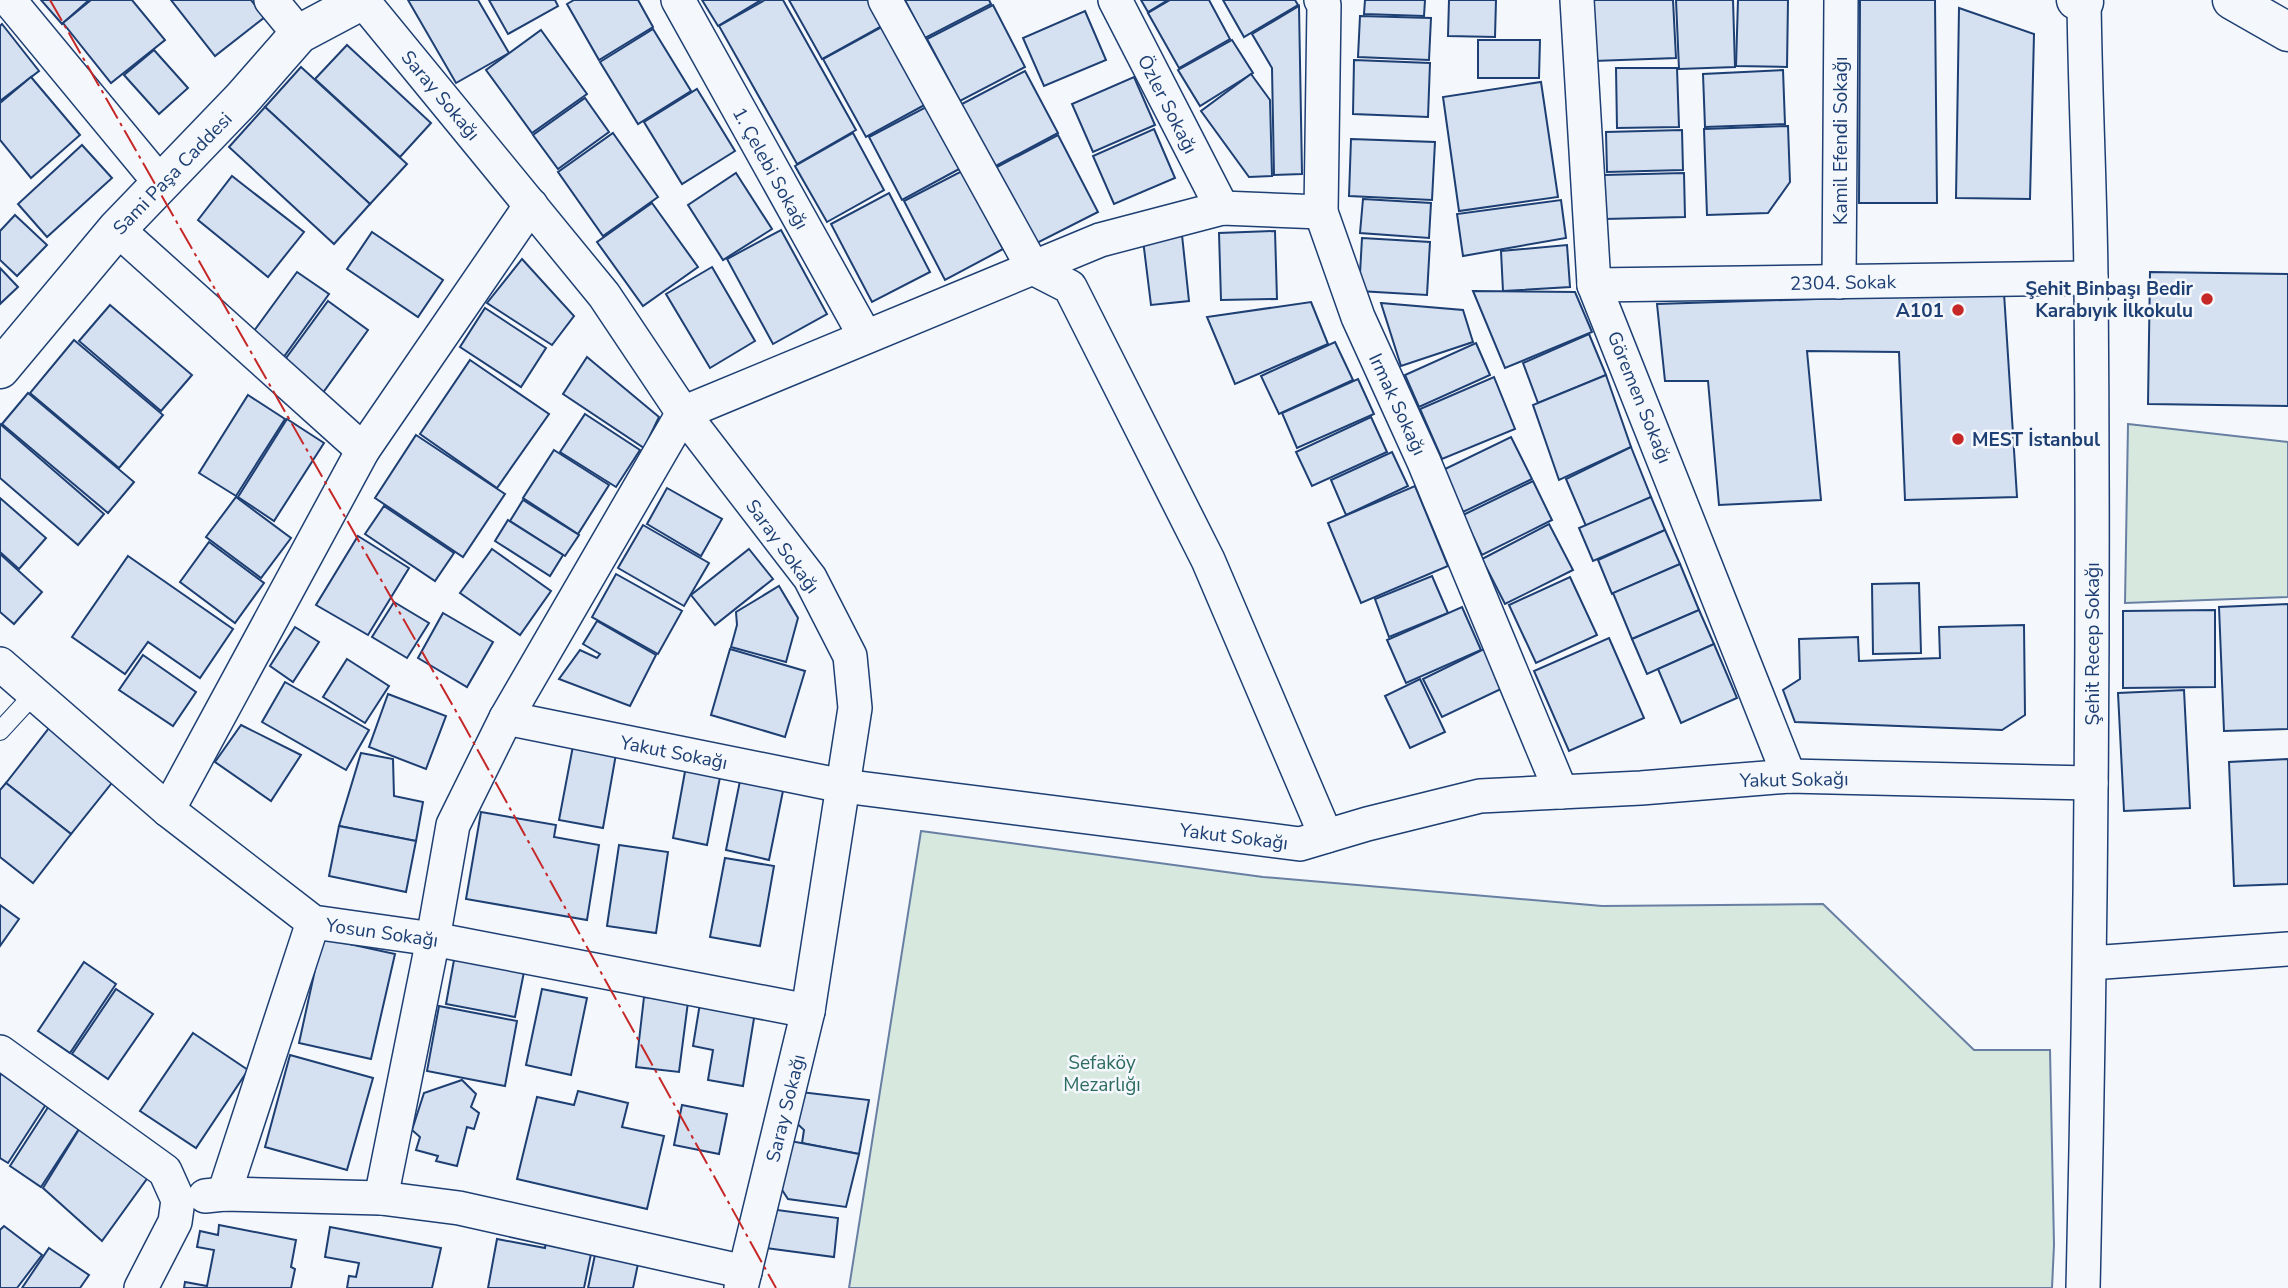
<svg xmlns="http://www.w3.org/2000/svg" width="2288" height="1288" viewBox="0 0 2288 1288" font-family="'Nunito Sans',sans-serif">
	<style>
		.green { fill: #d7e8df; stroke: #687fa3; stroke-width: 2 }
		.building { fill: #d5e0f0; stroke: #1d3f73; stroke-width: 2 }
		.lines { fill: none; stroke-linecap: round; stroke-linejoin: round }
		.service-casing { stroke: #1d3f73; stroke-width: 20 }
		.minor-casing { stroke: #1d3f73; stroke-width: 36 }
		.tertiary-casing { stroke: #1d3f73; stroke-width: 41 }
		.secondary-casing { stroke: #1d3f73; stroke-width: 41 }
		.service { stroke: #f4f7fb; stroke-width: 18 }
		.minor { stroke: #f4f7fb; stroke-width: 33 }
		.tertiary { stroke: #f4f7fb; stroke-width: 38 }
		.secondary { stroke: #f4f7fb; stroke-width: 38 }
		.power { stroke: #c62828; stroke-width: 2; stroke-dasharray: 24 5 3.5 5; stroke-linecap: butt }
		.poi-dot { fill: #c62828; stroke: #f4f7fb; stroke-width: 2.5 }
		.labels { text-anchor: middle; stroke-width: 5; stroke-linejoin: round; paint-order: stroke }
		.street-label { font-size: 19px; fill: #1d3f73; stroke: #f4f7fb }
		.poi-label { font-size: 19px; font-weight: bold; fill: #1d3f73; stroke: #f4f7fb; text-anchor: end }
		.park-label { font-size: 19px; fill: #2c6c60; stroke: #f4f7fb }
	</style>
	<rect width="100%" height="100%" fill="#f4f7fb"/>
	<g class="green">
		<path d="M2128,424L2288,442V597L2125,603Z"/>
		<path d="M921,831L1263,877L1602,906L1823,904L1974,1050H2050L2054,1245L2052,1288H849Z"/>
	</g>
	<g class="building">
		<path d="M41,0H89L62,24Z"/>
		<path d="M91,0H132L165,40L111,83L63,23Z"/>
		<path d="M171,0H251L265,17L215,56Z"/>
		<path d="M408,0H478L509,53L456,83Z"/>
		<path d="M489,0H555L558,6L508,34Z"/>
		<path d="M574,0H638L653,27L599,60L567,4Z"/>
		<path d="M702,0H761L718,26Z"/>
		<path d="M765,0H783L856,130L797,164L719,26Z"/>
		<path d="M789,0H874L887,23L822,59Z"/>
		<path d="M905,0H989L991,4L925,38Z"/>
		<path d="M1141,0H1168L1148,12Z"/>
		<path d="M1170,0H1209L1230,39L1179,68L1148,13Z"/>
		<path d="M1223,0H1295L1298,5L1244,37Z"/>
		<path d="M1365,0H1425L1424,16L1364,14Z"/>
		<path d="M1449,0H1496L1495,37L1448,36Z"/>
		<path d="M1592,0H1673L1676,58L1594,61Z"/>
		<path d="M1676,0H1733L1735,67L1679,69Z"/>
		<path d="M1738,0H1788L1787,67L1736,66Z"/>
		<path d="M1860,0H1935L1937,203H1859Z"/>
		<path d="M993,5L1025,67L960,101L927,39Z"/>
		<path d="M1299,6L1302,174L1274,175L1272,68L1252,34Z"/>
		<path d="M1959,8L2034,34L2030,199L1956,198Z"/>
		<path d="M1085,11L1106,60L1044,86L1023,38Z"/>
		<path d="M1360,16L1431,18L1429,60L1358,57Z"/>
		<path d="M2,24L39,71L0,101V26Z"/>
		<path d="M887,24L930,102L866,137L823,59Z"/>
		<path d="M653,29L691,91L638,124L600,62Z"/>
		<path d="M541,30L587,94L532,133L486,70Z"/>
		<path d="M1232,40L1253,73L1200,106L1178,70Z"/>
		<path d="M1478,40H1540L1539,78H1478Z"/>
		<path d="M347,45L431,123L400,157L315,79Z"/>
		<path d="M154,50L188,88L159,114L124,75Z"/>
		<path d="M1354,60L1430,63L1428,117L1353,114Z"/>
		<path d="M301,67L407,164L370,204L265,107Z"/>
		<path d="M1616,68H1677L1679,127L1617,128Z"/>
		<path d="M1783,70L1785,124L1705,127L1703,74Z"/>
		<path d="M1025,71L1058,133L992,168L960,105Z"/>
		<path d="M1251,74L1270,100L1272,176L1249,177L1201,111Z"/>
		<path d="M31,77L80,135L31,178L0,140V103Z"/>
		<path d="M1134,77L1155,125L1093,152L1072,104Z"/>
		<path d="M1541,82L1558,197L1459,211L1443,97Z"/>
		<path d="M697,89L735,151L682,184L644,122Z"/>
		<path d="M585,98L609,132L558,169L533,135Z"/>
		<path d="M928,106L961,168L902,200L869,137Z"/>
		<path d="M265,107L370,204L334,244L229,147Z"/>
		<path d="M1788,126L1790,182L1768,213L1707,215L1704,129Z"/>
		<path d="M1154,129L1175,178L1114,204L1093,156Z"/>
		<path d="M1682,130L1683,170L1607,172L1606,132Z"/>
		<path d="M613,133L658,197L603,236L558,172Z"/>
		<path d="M853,133L884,190L827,222L795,166Z"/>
		<path d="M1058,135L1098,212L1035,244L995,168Z"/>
		<path d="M1351,139L1435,142L1432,200L1349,196Z"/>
		<path d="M82,145L112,178L47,237L18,204Z"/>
		<path d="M962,171L1003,249L945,280L904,201Z"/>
		<path d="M736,173L772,229L723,260L688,205Z"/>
		<path d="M1684,173L1685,217L1605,219L1604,175Z"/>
		<path d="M232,176L304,232L268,277L198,220Z"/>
		<path d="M889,193L930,272L872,302L831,224Z"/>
		<path d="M1363,199L1431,203L1429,238L1360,233Z"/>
		<path d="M1561,200L1566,238L1463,256L1457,214Z"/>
		<path d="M652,203L698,267L643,306L597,242Z"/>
		<path d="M15,215L47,245L17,276L0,260V231Z"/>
		<path d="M781,230L827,314L773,344L727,259Z"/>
		<path d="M1275,231L1277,299L1221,300L1219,233Z"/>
		<path d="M372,232L443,280L418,317L347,269Z"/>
		<path d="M1182,235L1189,301L1151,305L1143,240Z"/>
		<path d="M1362,238L1430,242L1427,295L1359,291Z"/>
		<path d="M1567,245L1570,287L1503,291L1501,251Z"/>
		<path d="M522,259L574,316L552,345L487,303Z"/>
		<path d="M712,267L755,341L710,368L666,294Z"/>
		<path d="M0,268L18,287L0,304Z"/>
		<path d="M297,272L329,294L283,358L251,335Z"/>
		<path d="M2150,272L2288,274V406L2148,404Z"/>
		<path d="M1473,291L1575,292L1592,332L1505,368Z"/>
		<path d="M2004,293L2017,497L1905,500L1899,352L1807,351L1821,500L1719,505L1708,381H1665L1657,304Z"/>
		<path d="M328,301L368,330L322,394L281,365Z"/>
		<path d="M1311,302L1328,344L1235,384L1207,317Z"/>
		<path d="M1381,303L1463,310L1473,342L1401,366Z"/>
		<path d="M110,305L192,375L161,411L79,341Z"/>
		<path d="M485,308L546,348L521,387L460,347Z"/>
		<path d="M1589,334L1606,375L1538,403L1523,363Z"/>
		<path d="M74,340L163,415L119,468L30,393Z"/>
		<path d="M1335,342L1353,380L1279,414L1261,376Z"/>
		<path d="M1476,343L1490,375L1419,407L1405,375Z"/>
		<path d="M587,357L659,417L644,448L563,394Z"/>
		<path d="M470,360L549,414L497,488L420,434Z"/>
		<path d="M1606,375L1631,447L1559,480L1533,405Z"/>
		<path d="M1494,377L1515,429L1442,459L1420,409Z"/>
		<path d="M1358,379L1374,414L1297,448L1282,413Z"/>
		<path d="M28,393L134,482L108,513L2,424Z"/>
		<path d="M248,395L285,419L236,496L199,473Z"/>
		<path d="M585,414L640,450L616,487L560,452Z"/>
		<path d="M1371,417L1387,452L1312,486L1296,452Z"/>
		<path d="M287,419L324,443L274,521L238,497Z"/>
		<path d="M0,424L104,514L78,545L0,478Z"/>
		<path d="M416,435L505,494L463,557L375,498Z"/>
		<path d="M1511,437L1532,479L1463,512L1443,470Z"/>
		<path d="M1631,447L1651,497L1586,526L1566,479Z"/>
		<path d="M554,450L609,485L578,534L523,498Z"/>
		<path d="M1392,452L1408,486L1346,515L1331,480Z"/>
		<path d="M1533,481L1552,520L1482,555L1463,515Z"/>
		<path d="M1415,486L1448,566L1361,603L1328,523Z"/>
		<path d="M667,488L722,519L701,556L647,524Z"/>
		<path d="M236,497L291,538L261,578L206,537Z"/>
		<path d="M1651,497L1665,530L1593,561L1579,528Z"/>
		<path d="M0,498L46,538L19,569L0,552Z"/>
		<path d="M523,500L579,535L565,556L510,521Z"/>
		<path d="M384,506L454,553L435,581L365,534Z"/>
		<path d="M508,520L563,555L550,576L495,541Z"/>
		<path d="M1549,524L1573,570L1505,604L1482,559Z"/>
		<path d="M643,525L709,563L684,606L618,568Z"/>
		<path d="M1665,530L1680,564L1612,594L1598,560Z"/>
		<path d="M358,536L409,568L368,635L316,605Z"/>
		<path d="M209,542L264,583L235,623L180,582Z"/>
		<path d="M492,549L551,591L520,635L460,593Z"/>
		<path d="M749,549L773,579L715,625L691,595Z"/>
		<path d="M0,554L42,592L14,624L0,612Z"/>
		<path d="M128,556L233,629L200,678L148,642L125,674L72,637Z"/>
		<path d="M1680,564L1699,610L1632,639L1613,593Z"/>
		<path d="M616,574L682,611L658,654L592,617Z"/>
		<path d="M1432,576L1448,613L1389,637L1375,599Z"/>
		<path d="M1570,577L1597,635L1536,663L1509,605Z"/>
		<path d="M1919,583L1921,653L1873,654L1872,584Z"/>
		<path d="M779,586L798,618L786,662L731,647L737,625L736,612Z"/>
		<path d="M394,602L429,623L407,658L372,637Z"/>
		<path d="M2288,604V729L2224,731L2219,607Z"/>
		<path d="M1462,607L1481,650L1406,683L1387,640Z"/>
		<path d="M1699,610L1714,644L1647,674L1632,639Z"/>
		<path d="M2215,610V687L2123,688V611Z"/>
		<path d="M443,613L493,642L467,687L418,658Z"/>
		<path d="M597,621L656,655L630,706L559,679L580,650L597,658L600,654L583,644Z"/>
		<path d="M2024,625L2025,715L2002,730L1795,722L1783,690L1800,679L1799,639L1858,637L1859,661L1940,658L1939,627Z"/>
		<path d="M295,627L319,642L293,682L270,666Z"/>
		<path d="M1609,638L1644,718L1569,751L1534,671Z"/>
		<path d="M1714,644L1737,698L1681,723L1658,669Z"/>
		<path d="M730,649L805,671L785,737L711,715Z"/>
		<path d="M1484,649L1503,688L1442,717L1423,679Z"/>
		<path d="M143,655L196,692L173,726L119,690Z"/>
		<path d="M347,659L389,686L365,723L323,697Z"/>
		<path d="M1420,679L1445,732L1410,748L1385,696Z"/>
		<path d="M285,682L369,730L346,770L262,722Z"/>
		<path d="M2184,690L2190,808L2124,811L2118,693Z"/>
		<path d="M388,694L446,716L426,769L369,747Z"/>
		<path d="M53,723L119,774L71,834L6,783Z"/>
		<path d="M241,725L301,755L271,801L215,762Z"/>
		<path d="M573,746L616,754L603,828L559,820Z"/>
		<path d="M361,753L393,759L394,796L423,802L416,841L339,826Z"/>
		<path d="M2288,759V884L2234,886L2229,762Z"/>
		<path d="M686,766L721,772L707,845L673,838Z"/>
		<path d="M742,771L785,781L769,860L726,850Z"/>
		<path d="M6,783L71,834L33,883L0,857V790Z"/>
		<path d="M481,812L556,825L554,837L599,845L587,920L466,899Z"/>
		<path d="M339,826L416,841L406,892L329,876Z"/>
		<path d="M619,845L668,852L656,933L607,926Z"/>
		<path d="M725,858L774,866L760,946L710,937Z"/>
		<path d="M0,905L19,919L0,946Z"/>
		<path d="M322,938L395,954L371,1059L299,1043Z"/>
		<path d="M456,949L526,962L515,1017L446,1004Z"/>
		<path d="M84,962L116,984L70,1053L38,1031Z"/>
		<path d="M116,989L153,1014L108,1079L72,1054Z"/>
		<path d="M542,989L587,998L571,1075L526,1065Z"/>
		<path d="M644,997L688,1002L679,1072L636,1067Z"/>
		<path d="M701,997L756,1006L743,1086L708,1080L713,1050L693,1046Z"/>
		<path d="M439,1006L517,1021L505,1086L427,1071Z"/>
		<path d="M193,1033L248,1070L196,1148L140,1111Z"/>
		<path d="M290,1055L373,1078L347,1170L265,1147Z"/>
		<path d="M7,1066L52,1095L8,1163L0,1158V1076Z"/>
		<path d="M462,1080L476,1094L471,1107L479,1113L474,1129L467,1127L457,1166L436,1161L438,1156L416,1150L420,1137L412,1130L424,1093Z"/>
		<path d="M578,1091L628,1103L622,1127L664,1136L647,1209L517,1179L537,1097L574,1105Z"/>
		<path d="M792,1091L869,1100L859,1154L802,1143L804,1130L786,1113Z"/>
		<path d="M54,1098L86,1118L41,1187L10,1166Z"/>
		<path d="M682,1105L727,1114L719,1154L674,1145Z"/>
		<path d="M86,1118L154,1169L102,1241L43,1188Z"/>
		<path d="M780,1139L859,1154L846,1207L788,1199L773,1176Z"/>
		<path d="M762,1208L838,1218L834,1257L758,1247Z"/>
		<path d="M219,1225L296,1240L291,1267L295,1269L291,1288H184L185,1282L207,1286L214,1250L197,1247L200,1231L218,1235Z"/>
		<path d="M4,1226L42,1255L17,1288H0V1230Z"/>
		<path d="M330,1227L441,1248L432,1288H347L349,1276L356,1277L359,1263L325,1257Z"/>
		<path d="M547,1236L573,1241L571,1250L591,1254L584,1288H488L497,1239L545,1248Z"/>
		<path d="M49,1248L89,1275L80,1288H22Z"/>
		<path d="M596,1250L639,1259L633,1288H588Z"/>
	</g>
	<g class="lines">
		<defs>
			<path id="service" d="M0,731L34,694"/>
			<g id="minor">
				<path d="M9,0L162,185"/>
				<path d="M271,0L299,34"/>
				<path d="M678,0L865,336"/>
				<path d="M885,0L1033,268L1070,287L1208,560L1326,836"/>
				<path d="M1115,0L1222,208"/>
				<path d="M1321,0L1324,5L1321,212L1358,317L1424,462L1561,792"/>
				<path d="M1577,0L1594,285L1789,776"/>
				<path d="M363,1L604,295L683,413L810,578L850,656L855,708L808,1011L741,1288"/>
				<path d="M117,229L363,450"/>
				<path d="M1839,282L1841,0"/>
				<path d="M1594,285L2091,278"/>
				<path d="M0,664L168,810L313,922L433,939L808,1011"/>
				<path d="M506,718L843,786L1300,844L1367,824L1480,796L1641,788L1789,776L2091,783"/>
				<path d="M168,810L363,450L531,205"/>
				<path d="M2090,963L2288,949"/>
				<path d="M0,1052L165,1171L178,1200L175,1222L141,1288"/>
				<path d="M224,1194L313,922"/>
				<path d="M205,1196L224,1194L381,1198"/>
				<path d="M745,1272L459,1208L381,1198L433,939L453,825L506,718L683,413L1100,240L1222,208L1321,212"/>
				<path d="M2083,1288C2091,951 2094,615 2091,278C2090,185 2085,93 2084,0"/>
			</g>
			<g id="tertiary">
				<path d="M2076,0L2084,2"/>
				<path d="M0,369L117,229L242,99L299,34L363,0"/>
			</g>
			<path id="secondary" d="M2232,0L2288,32"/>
		</defs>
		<use href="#service" class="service-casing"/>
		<use href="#minor" class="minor-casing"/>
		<use href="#tertiary" class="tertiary-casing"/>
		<use href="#secondary" class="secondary-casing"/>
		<use href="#service" class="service"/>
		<use href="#minor" class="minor"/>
		<use href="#tertiary" class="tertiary"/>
		<use href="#secondary" class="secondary"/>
		<path class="power" d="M50,0L461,720L776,1288"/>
	</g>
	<g class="poi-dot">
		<circle cx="2207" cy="299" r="7"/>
		<circle cx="1958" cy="310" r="7"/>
		<circle cx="1958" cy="439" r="7"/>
	</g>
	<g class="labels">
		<g class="street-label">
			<text transform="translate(441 95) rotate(50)" y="7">Saray Sokağı</text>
			<text transform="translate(1168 104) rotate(63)" y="7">Özler Sokağı</text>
			<text transform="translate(1840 141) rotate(-90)" y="7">Kamil Efendi Sokağı</text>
			<text transform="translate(771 168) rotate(61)" y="7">1. Çelebi Sokağı</text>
			<text transform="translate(172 173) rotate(-46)" y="7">Sami Paşa Caddesi</text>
			<text transform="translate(1843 282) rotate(-1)" y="7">2304. Sokak</text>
			<text transform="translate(1640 397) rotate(68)" y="7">Göremen Sokağı</text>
			<text transform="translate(1398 404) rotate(65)" y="7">Irmak Sokağı</text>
			<text transform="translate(783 546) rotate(54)" y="7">Saray Sokağı</text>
			<text transform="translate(2092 644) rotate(-90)" y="7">Şehit Recep Sokağı</text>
			<text transform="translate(674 752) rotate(11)" y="7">Yakut Sokağı</text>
			<text transform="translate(1794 779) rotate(-1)" y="7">Yakut Sokağı</text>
			<text transform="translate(1234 836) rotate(7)" y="7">Yakut Sokağı</text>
			<text transform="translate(382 932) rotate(8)" y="7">Yosun Sokağı</text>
			<text transform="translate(785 1108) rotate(-76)" y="7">Saray Sokağı</text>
		</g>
		<g class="poi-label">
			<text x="2193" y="295">Şehit Binbaşı Bedir<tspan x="2193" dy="22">Karabıyık İlkokulu</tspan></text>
			<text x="1944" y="317">A101</text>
			<text x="1972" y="446" text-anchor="start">MEST İstanbul</text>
		</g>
		<g class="park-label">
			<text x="1102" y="1069">Sefaköy<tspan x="1102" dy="22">Mezarlığı</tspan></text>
		</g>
	</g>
</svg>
